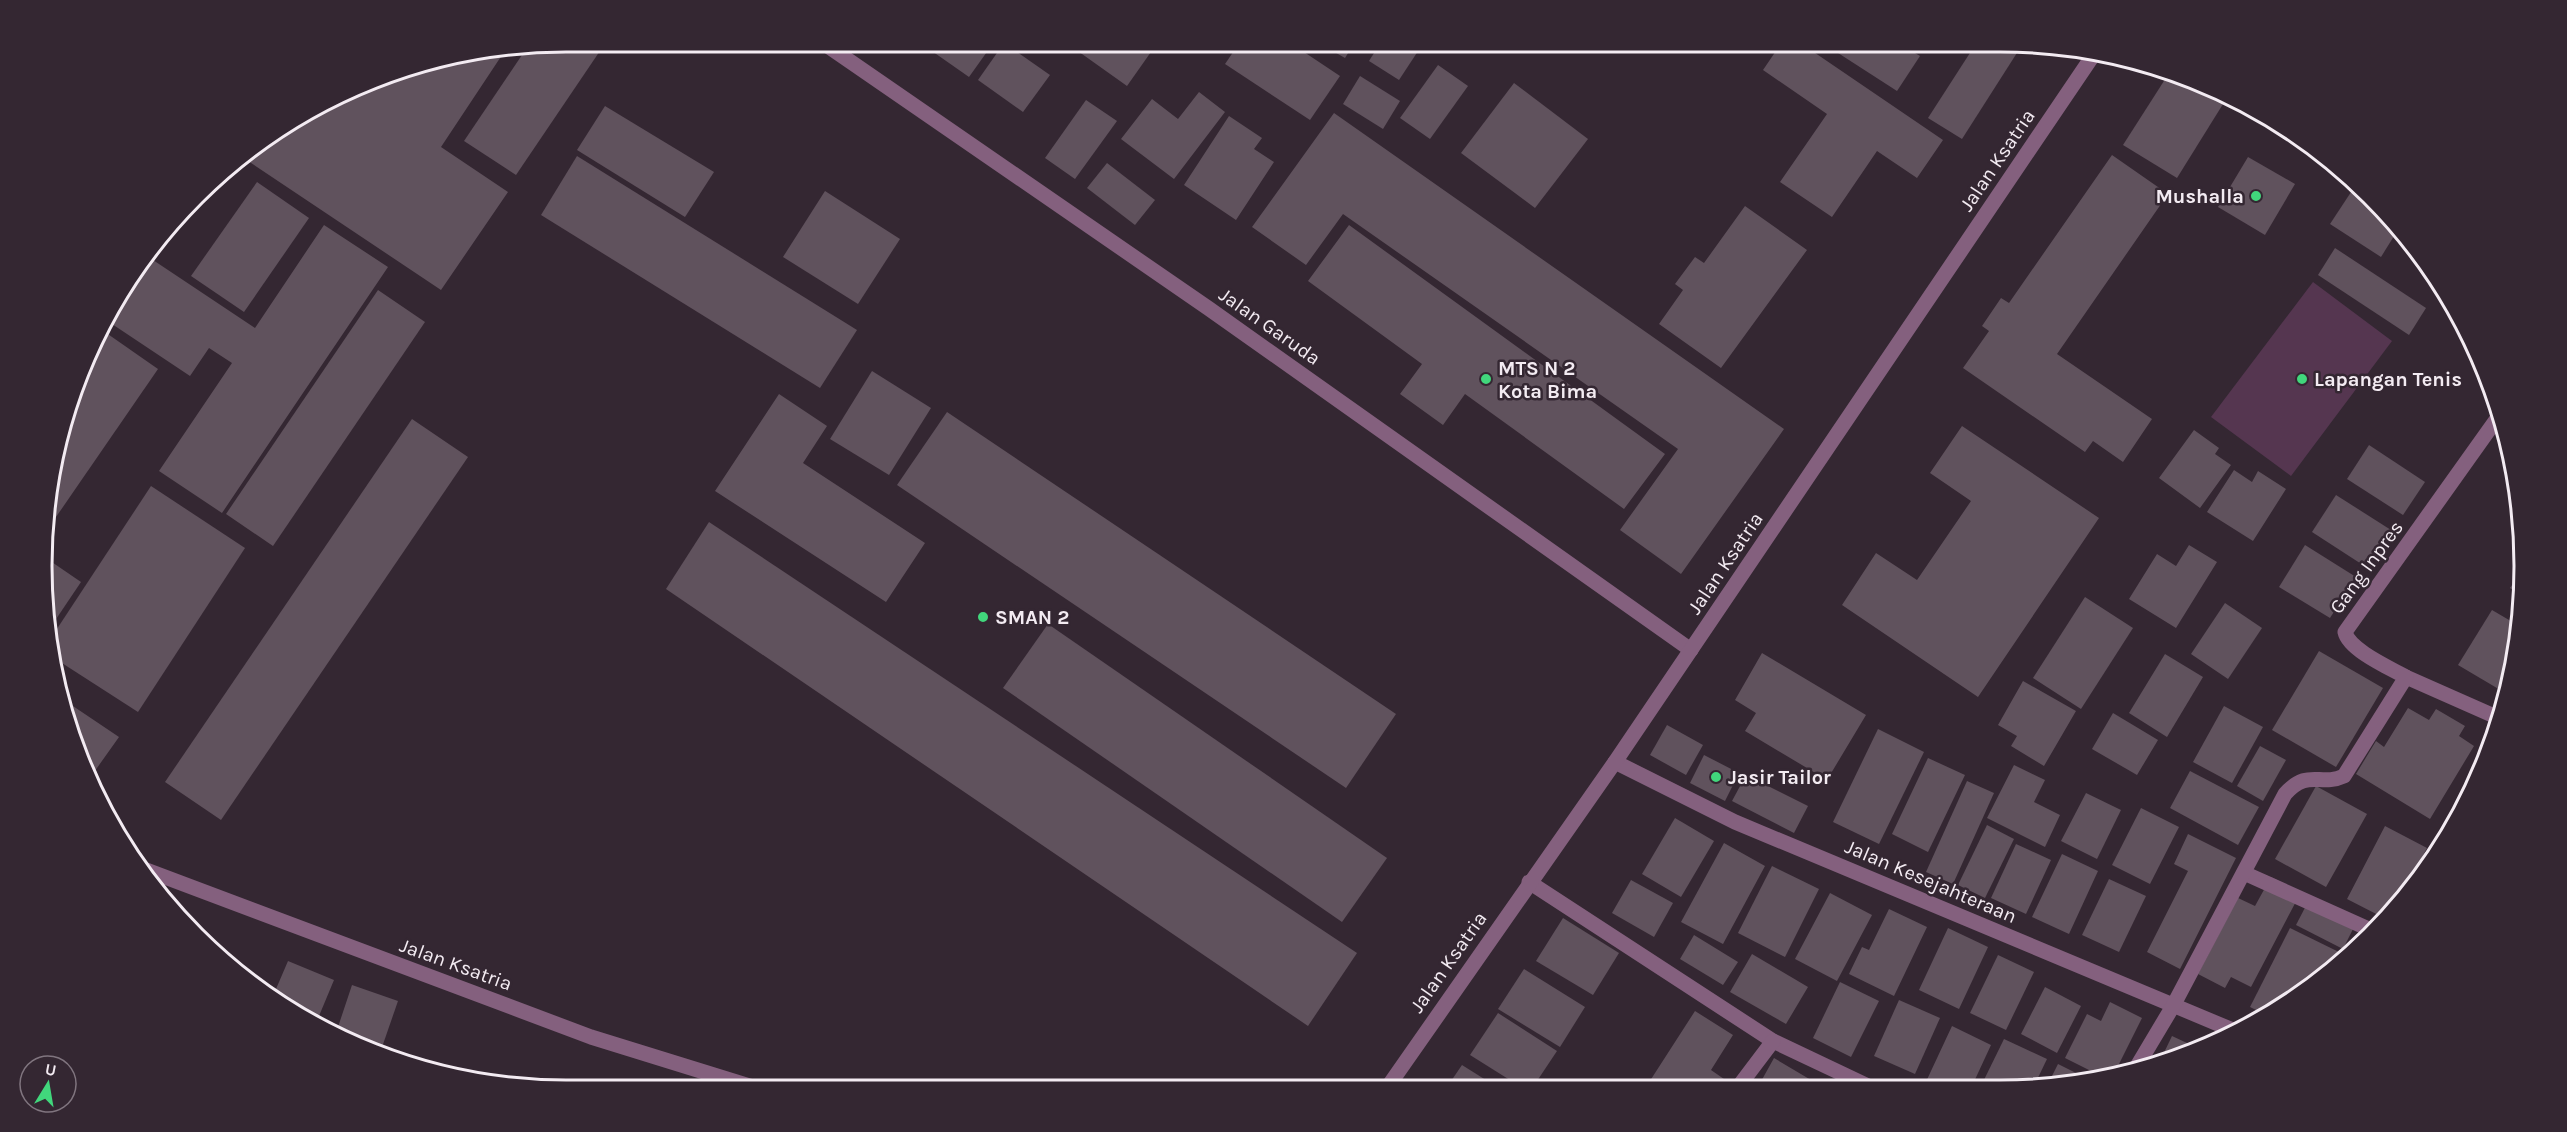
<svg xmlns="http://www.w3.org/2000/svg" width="2567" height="1132" viewBox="0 0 2567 1132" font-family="Karla,sans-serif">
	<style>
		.green { fill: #553650 }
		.building { fill: #60525d }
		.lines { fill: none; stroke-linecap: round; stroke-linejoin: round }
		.minor { stroke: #84607e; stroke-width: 15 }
		.poi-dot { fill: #41d77c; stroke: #342732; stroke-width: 2 }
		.labels { text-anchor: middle; stroke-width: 5; stroke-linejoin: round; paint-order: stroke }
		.street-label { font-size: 20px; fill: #f3ebf2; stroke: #342732 }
		.poi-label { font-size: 20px; font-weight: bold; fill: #f3ebf2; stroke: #342732; text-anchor: start }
		.rim { fill: none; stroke: #f3ebf2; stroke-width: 3 }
	</style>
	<rect width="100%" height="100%" fill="#342732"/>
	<path class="green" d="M2313,282L2392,341L2291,476L2211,417Z"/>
	<g class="building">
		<path d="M566,42H606L516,175L464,141L526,49Z"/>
		<path d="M919,42H994L969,77Z"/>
		<path d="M1080,42H1158L1127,86L1075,49Z"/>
		<path d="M1240,42H1289L1340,76L1310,120L1225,64Z"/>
		<path d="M1317,42H1355L1345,58Z"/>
		<path d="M1381,42H1424L1399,80L1369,61Z"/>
		<path d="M1782,42H1799L1943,140L1917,178L1877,151L1832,217L1780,182L1827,114L1763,70Z"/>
		<path d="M1821,42H1897L1920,56L1897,91Z"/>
		<path d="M1977,42H2001L2022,45L1962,139L1928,118Z"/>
		<path d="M1004,43L1050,75L1023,112L978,80Z"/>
		<path d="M504,52L441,147L508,192L441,290L242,157L304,112L397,70Z"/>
		<path d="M1438,65L1468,86L1430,139L1400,118Z"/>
		<path d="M2171,70L2228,96L2177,178L2123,145Z"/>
		<path d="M1360,76L1400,101L1383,129L1343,104Z"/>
		<path d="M1514,83L1588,139L1535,208L1461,153Z"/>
		<path d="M1199,92L1225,112L1174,179L1121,139L1152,99L1178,119Z"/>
		<path d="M1086,100L1117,121L1075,179L1045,158Z"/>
		<path d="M605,106L714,172L685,217L577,150Z"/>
		<path d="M1334,113L1784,429L1681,574L1620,530L1678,449L1343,214L1306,265L1252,227Z"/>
		<path d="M1229,116L1262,138L1254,149L1274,162L1236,220L1184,185Z"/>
		<path d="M2112,155L2168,194L2057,354L2152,419L2123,462L2093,441L2085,452L1963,368L1989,331L1982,326L2001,298L2009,303Z"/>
		<path d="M577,156L857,330L820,388L541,215Z"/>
		<path d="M2248,157L2295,184L2265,235L2218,207Z"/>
		<path d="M1107,163L1155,200L1135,225L1087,188Z"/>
		<path d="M257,182L309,218L244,312L191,276Z"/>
		<path d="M2357,183L2399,228L2381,257L2330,224Z"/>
		<path d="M825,191L900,239L858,304L783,257Z"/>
		<path d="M1745,206L1807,250L1721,368L1659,324L1683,290L1675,284L1695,257L1704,263Z"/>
		<path d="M324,225L388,267L222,513L159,471L232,363L209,348L190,376L106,320L112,304L150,258L255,328Z"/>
		<path d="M1349,225L1665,454L1624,509L1465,394L1443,425L1400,394L1422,364L1308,281Z"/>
		<path d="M2335,248L2426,308L2409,335L2318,275Z"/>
		<path d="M378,290L425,322L273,546L226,514Z"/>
		<path d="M102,330L158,369L45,533L52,464Z"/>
		<path d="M872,371L931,408L889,475L830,439Z"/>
		<path d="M779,394L827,426L803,463L925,543L886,602L715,491Z"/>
		<path d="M947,412L1396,714L1346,788L897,485Z"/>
		<path d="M412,419L468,457L221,820L165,782Z"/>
		<path d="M1962,426L2099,518L1978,697L1842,605L1876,553L1917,580L1971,501L1930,473Z"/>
		<path d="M2194,430L2219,448L2215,454L2231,465L2200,508L2159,478Z"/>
		<path d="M2369,445L2425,482L2403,515L2347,479Z"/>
		<path d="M2234,470L2252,482L2258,471L2286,489L2253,541L2207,512Z"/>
		<path d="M151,486L245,548L138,712L51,656L49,641Z"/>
		<path d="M2336,495L2391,530L2366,567L2312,532Z"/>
		<path d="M709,522L1357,953L1308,1026L666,589Z"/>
		<path d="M2189,545L2217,562L2176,628L2129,599L2157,554L2176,566Z"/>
		<path d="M2305,545L2356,577L2330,618L2279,587Z"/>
		<path d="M43,556L81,582L48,631L42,566Z"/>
		<path d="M2523,569L2522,596L2510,588Z"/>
		<path d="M2085,597L2133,628L2081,709L2033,678Z"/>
		<path d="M2225,603L2262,628L2228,679L2191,654Z"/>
		<path d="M2492,610L2521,627L2507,694L2458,665Z"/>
		<path d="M1048,624L1387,858L1342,922L1003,688Z"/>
		<path d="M2319,651L2383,688L2336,767L2272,730Z"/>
		<path d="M1762,653L1866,715L1827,780L1745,731L1756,713L1735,700Z"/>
		<path d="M2165,654L2203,677L2167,737L2129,713Z"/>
		<path d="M2023,681L2076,711L2044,766L2011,746L2017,736L1998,725Z"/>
		<path d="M64,700L119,737L92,775L79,739Z"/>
		<path d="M2224,706L2263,727L2232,783L2193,762Z"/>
		<path d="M2408,708L2429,720L2436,709L2465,726L2459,736L2474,746L2430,819L2356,774L2376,741L2384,747Z"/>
		<path d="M2113,713L2158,740L2137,775L2092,749Z"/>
		<path d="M1667,725L1703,745L1686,775L1650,755Z"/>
		<path d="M1878,729L1924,752L1879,844L1833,822Z"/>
		<path d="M2260,746L2286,760L2263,801L2237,786Z"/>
		<path d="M1704,755L1739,773L1725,801L1690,783Z"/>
		<path d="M1928,758L1965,775L1928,852L1892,834Z"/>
		<path d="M2014,765L2045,780L2034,802L2060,815L2045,847L1987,818Z"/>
		<path d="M2190,771L2259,807L2238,845L2170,808Z"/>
		<path d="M1746,775L1808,806L1794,833L1732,801Z"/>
		<path d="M1967,781L1994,793L1953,884L1926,872Z"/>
		<path d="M2316,786L2367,814L2326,887L2275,859Z"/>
		<path d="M2086,793L2121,810L2097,859L2061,841Z"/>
		<path d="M2141,808L2179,827L2150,884L2112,865Z"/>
		<path d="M1675,818L1714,841L1681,897L1642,874Z"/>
		<path d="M1987,825L2014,839L1985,898L1958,885Z"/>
		<path d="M2385,826L2427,848L2406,886L2412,889L2384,918L2347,899Z"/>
		<path d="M2188,834L2236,858L2180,969L2147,952L2188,871L2174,864Z"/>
		<path d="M1724,843L1765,866L1723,944L1681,922Z"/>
		<path d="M2016,844L2051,860L2026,914L1991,898Z"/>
		<path d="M2062,854L2098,871L2069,934L2032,917Z"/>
		<path d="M1772,866L1819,889L1785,957L1738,933Z"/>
		<path d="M2271,877L2301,892L2251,987L2231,977L2225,988L2198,974L2238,898L2255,906Z"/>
		<path d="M2109,879L2146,896L2119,952L2082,935Z"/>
		<path d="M1631,880L1673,903L1654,937L1612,913Z"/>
		<path d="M1830,893L1872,915L1837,981L1795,959Z"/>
		<path d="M2310,898L2357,921L2343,949L2296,925Z"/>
		<path d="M1889,909L1927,927L1894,996L1849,974L1862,947L1869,950Z"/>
		<path d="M1563,918L1619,953L1593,995L1536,961Z"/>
		<path d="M1948,928L1988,947L1959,1009L1919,990Z"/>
		<path d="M2290,928L2343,954L2338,964L2320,982L2264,1014L2250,1007Z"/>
		<path d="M1694,935L1738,962L1723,985L1680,959Z"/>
		<path d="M1752,954L1808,987L1786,1024L1730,992Z"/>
		<path d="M1998,955L2034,972L2006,1030L1970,1013Z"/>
		<path d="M288,961L334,980L319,1016L308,1012L307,1014L273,996Z"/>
		<path d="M1524,969L1585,1007L1560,1047L1498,1009Z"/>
		<path d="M1840,982L1879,1001L1851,1057L1813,1038Z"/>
		<path d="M352,985L398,1001L380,1053L337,1030Z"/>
		<path d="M2045,987L2081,1006L2057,1053L2021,1034Z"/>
		<path d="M1899,1000L1940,1018L1915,1074L1874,1056Z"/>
		<path d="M2110,1002L2142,1018L2114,1074L2103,1077L2065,1058L2087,1014L2101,1021Z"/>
		<path d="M1695,1011L1733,1035L1711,1070L1724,1079L1719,1087H1646Z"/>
		<path d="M1498,1013L1557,1051L1533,1087H1521L1470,1055Z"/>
		<path d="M1952,1026L1991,1045L1972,1086H1924Z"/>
		<path d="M2172,1036L2202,1050L2160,1061Z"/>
		<path d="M2004,1039L2047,1059L2034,1086H1981Z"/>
		<path d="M1774,1058L1811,1080L1807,1086H1749L1752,1081L1759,1085Z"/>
		<path d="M2058,1064L2090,1080L2070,1085L2047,1086Z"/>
		<path d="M1462,1065L1497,1087H1447Z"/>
	</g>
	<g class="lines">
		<g class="minor">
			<path d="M822,42L1208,308L1691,650"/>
			<path d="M2406,677L2501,719"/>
			<path d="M1615,762L1735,822L2235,1031"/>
			<path d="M141,868L591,1037L759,1089"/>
			<path d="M2244,873L2371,930"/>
			<path d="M1529,882L1773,1041L1868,1086"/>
			<path d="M2136,1068L2173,1006L2285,794C2308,768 2320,787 2344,776L2406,677C2390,668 2349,650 2345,632L2501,413"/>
			<path d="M1739,1086L1773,1041"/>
			<path d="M1387,1088L1615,762L2092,57"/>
		</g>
	</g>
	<g class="poi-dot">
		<circle cx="2256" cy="196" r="6"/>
		<circle cx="1486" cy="379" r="6"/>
		<circle cx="2302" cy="379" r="6"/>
		<circle cx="983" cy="617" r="6"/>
		<circle cx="1716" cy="777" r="6"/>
	</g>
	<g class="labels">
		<g class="street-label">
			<text transform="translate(1997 160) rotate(-56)" y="7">Jalan Ksatria</text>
			<text transform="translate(1270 326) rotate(35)" y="7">Jalan Garuda</text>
			<text transform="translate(1725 563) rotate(-56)" y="7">Jalan Ksatria</text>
			<text transform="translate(2366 567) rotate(-54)" y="7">Gang Inpres</text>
			<text transform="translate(1931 881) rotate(23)" y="7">Jalan Kesejahteraan</text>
			<text transform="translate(1448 962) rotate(-55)" y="7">Jalan Ksatria</text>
			<text transform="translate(456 964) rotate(20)" y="7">Jalan Ksatria</text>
		</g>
		<g class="poi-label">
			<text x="2244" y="203" text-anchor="end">Mushalla</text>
			<text x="1498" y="375">MTS N 2<tspan x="1498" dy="23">Kota Bima</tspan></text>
			<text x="2314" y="386">Lapangan Tenis</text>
			<text x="995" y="624">SMAN 2</text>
			<text x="1728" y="784">Jasir Tailor</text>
		</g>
	</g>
	<path d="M0 0H2567V1132H0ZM566 52H2000A514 514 0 0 1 2514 566V566A514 514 0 0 1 2000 1080H566A514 514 0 0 1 52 566V566A514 514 0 0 1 566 52Z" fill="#342732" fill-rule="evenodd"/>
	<path class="rim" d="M566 52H2000A514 514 0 0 1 2514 566V566A514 514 0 0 1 2000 1080H566A514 514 0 0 1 52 566V566A514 514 0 0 1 566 52Z"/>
	<g transform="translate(48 1084) rotate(11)"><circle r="28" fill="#342732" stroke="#80757f" stroke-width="1.5"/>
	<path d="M0-4.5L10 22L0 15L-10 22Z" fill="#41d77c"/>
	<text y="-9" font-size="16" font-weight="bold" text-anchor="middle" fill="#f3ebf2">U</text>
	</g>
</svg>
